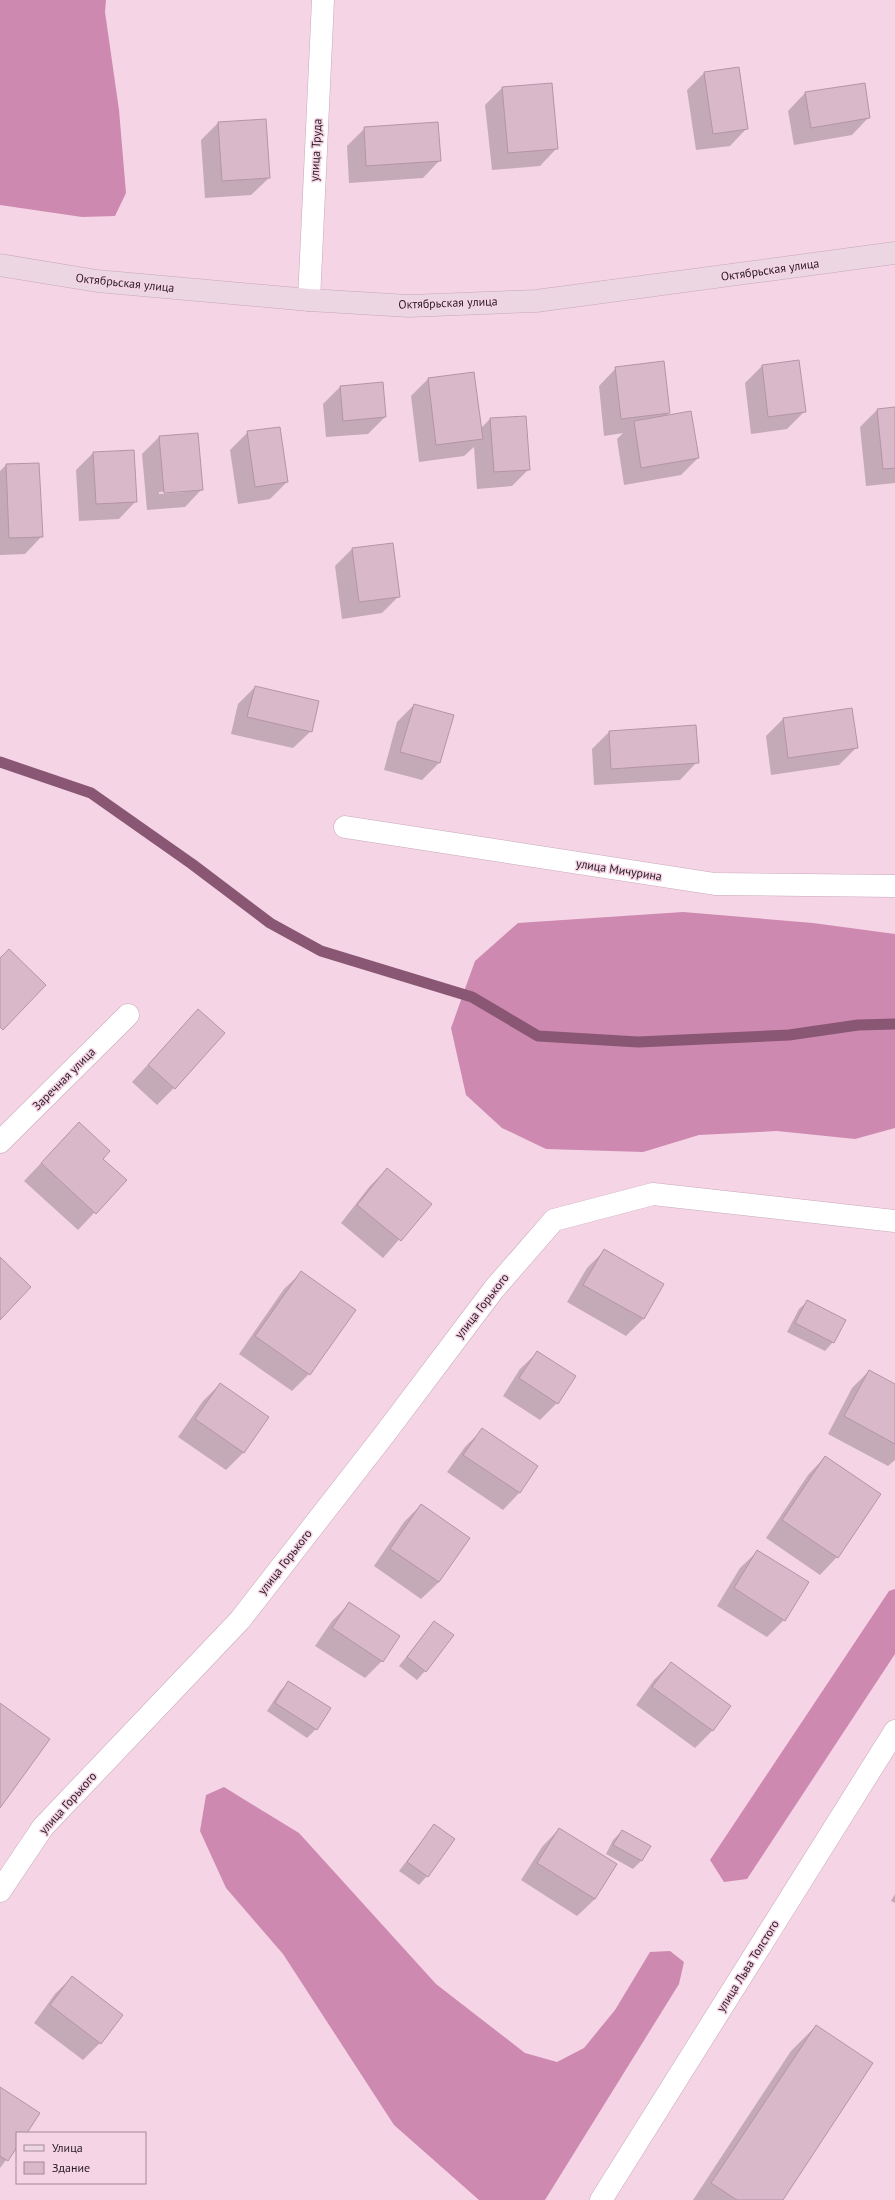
<svg xmlns="http://www.w3.org/2000/svg" width="895" height="2200" viewBox="0 0 895 2200" font-family="'PT Sans',sans-serif">
	<style>
		.forest { fill: #ce89b0 }
		.shadow { fill: #0003; fill-rule: evenodd }
		.lines { fill: none; stroke-linecap: round; stroke-linejoin: round }
		.stream { stroke: #895774; stroke-width: 11 }
		.building { fill: #d8b8c9; stroke: #b495a6 }
		.street-casing { stroke: #c8a8b9; stroke-width: 23 }
		.secondary-casing { stroke: #c8a8b9; stroke-width: 23 }
		.street { stroke: #fff; stroke-width: 22 }
		.secondary { stroke: #ebd6e2; stroke-width: 22 }
		.labels { text-anchor: middle; stroke-width: 3; stroke-linejoin: round; paint-order: stroke }
		.street-label { font-size: 12px; fill: #271b22; stroke: #f5d4e5 }
	</style>
	<rect width="100%" height="100%" fill="#f5d4e5"/>
	<g class="forest">
		<path d="M0,0H106L105,12L119,110L126,193L115,216L82,217L0,205Z"/>
		<path d="M683,912L813,923L895,934V1128L855,1139L777,1131L699,1135L643,1152L546,1149L502,1128L466,1095L451,1028L475,961L518,923Z"/>
		<path d="M895,1589V1654L747,1879L724,1882L710,1860L889,1591Z"/>
		<path d="M224,1787L299,1833L436,1984L525,2053L557,2062L584,2048L615,2010L650,1952L670,1951L684,1962L679,1984L545,2200H479L394,2125L283,1954L226,1888L200,1831L206,1795Z"/>
	</g>
	<g class="shadow">
		<path d="M704,73L747,128L730,146L696,150L687,90Z"/>
		<path d="M502,88L557,148L540,166L492,170L485,105Z"/>
		<path d="M805,93L869,117L852,135L794,145L788,111Z"/>
		<path d="M218,123L269,178L251,195L205,198L201,140Z"/>
		<path d="M365,128L440,160L423,178L349,183L347,146Z"/>
		<path d="M762,366L804,412L787,429L751,434L745,383Z"/>
		<path d="M616,368L669,413L665,417L698,458L681,475L624,485L617,439L623,433L604,436L599,386Z"/>
		<path d="M428,379L480,429L490,419L529,469L512,486L477,489L474,447L464,456L419,462L411,396Z"/>
		<path d="M340,387L385,417L368,434L326,437L323,404Z"/>
		<path d="M895,408V483L866,486L860,427L877,410Z"/>
		<path d="M248,432L287,482L270,499L238,504L230,450Z"/>
		<path d="M159,437L202,489L185,507L147,510L142,454ZM185,490V492L159,494V492Z"/>
		<path d="M93,453L136,501L119,519L79,521L76,470Z"/>
		<path d="M38,464L42,536L25,554L0,555V471L6,465Z"/>
		<path d="M392,544L399,596L382,613L342,619L335,566L352,549Z"/>
		<path d="M255,687L311,731L293,748L231,734L238,704Z"/>
		<path d="M414,705L439,763L422,780L384,770L397,722Z"/>
		<path d="M783,719L857,747L839,765L771,775L766,736Z"/>
		<path d="M609,732L697,762L680,780L594,785L592,749Z"/>
		<path d="M198,1010L174,1088L157,1105L132,1082Z"/>
		<path d="M79,1123L102,1159L125,1180L78,1230L24,1181Z"/>
		<path d="M387,1169L430,1204L383,1258L341,1223L370,1186Z"/>
		<path d="M604,1251L662,1285L643,1319L626,1336L567,1302L587,1268Z"/>
		<path d="M302,1272L309,1374L292,1391L239,1354L284,1289Z"/>
		<path d="M808,1301L833,1342L825,1351L787,1332L799,1309Z"/>
		<path d="M538,1352L557,1403L540,1420L503,1396L520,1369Z"/>
		<path d="M869,1371L895,1385V1460L888,1466L828,1434L852,1388Z"/>
		<path d="M220,1384L267,1418L243,1453L226,1470L178,1437L203,1401Z"/>
		<path d="M482,1430L520,1492L503,1510L447,1472L465,1447Z"/>
		<path d="M825,1457L880,1494L837,1557L820,1575L766,1538L808,1475Z"/>
		<path d="M421,1505L439,1582L421,1599L374,1566L404,1522Z"/>
		<path d="M758,1551L784,1620L767,1637L717,1606L740,1568Z"/>
		<path d="M349,1604L382,1661L365,1678L315,1646L332,1621Z"/>
		<path d="M434,1622L425,1671L417,1680L399,1666Z"/>
		<path d="M671,1663L730,1706L712,1731L695,1748L636,1705L654,1680Z"/>
		<path d="M289,1682L316,1729L307,1738L267,1711L280,1691Z"/>
		<path d="M434,1825L454,1839L427,1876L419,1885L399,1871Z"/>
		<path d="M559,1829L616,1865L595,1899L577,1916L521,1880L542,1847Z"/>
		<path d="M622,1831L642,1860L633,1869L606,1854L613,1840Z"/>
		<path d="M895,1894V1903L891,1901Z"/>
		<path d="M72,1977L100,2043L83,2060L34,2023L55,1994Z"/>
		<path d="M816,2026L782,2200H693L791,2051Z"/>
		<path d="M0,2088L25,2133H17V2146L0,2168Z"/>
	</g>
	<g class="lines">
		<path class="stream" d="M0,762L91,793L192,864L270,923L321,951L472,997L538,1036L638,1042L789,1035L858,1025L895,1024"/>
	</g>
	<g class="building">
		<path d="M739,67L748,129L713,134L704,72Z"/>
		<path d="M552,83L558,149L508,153L502,87Z"/>
		<path d="M865,83L870,118L811,128L805,92Z"/>
		<path d="M266,119L270,178L222,181L218,122Z"/>
		<path d="M438,122L441,161L366,166L364,127Z"/>
		<path d="M799,360L806,412L768,417L762,365Z"/>
		<path d="M664,361L670,413L621,419L615,367Z"/>
		<path d="M474,372L483,439L436,445L428,378Z"/>
		<path d="M383,382L386,417L343,421L340,386Z"/>
		<path d="M895,407V468L883,469L877,409Z"/>
		<path d="M691,411L699,458L641,468L634,421Z"/>
		<path d="M526,416L530,470L494,472L490,418Z"/>
		<path d="M280,427L288,482L255,487L247,431Z"/>
		<path d="M198,433L203,490L164,493L159,436Z"/>
		<path d="M134,450L137,502L96,504L93,452Z"/>
		<path d="M39,463L43,537L9,538L6,464Z"/>
		<path d="M393,543L400,597L359,602L352,548Z"/>
		<path d="M255,686L319,701L312,732L247,717Z"/>
		<path d="M414,704L454,715L440,763L400,752Z"/>
		<path d="M852,708L858,748L788,758L783,718Z"/>
		<path d="M696,725L699,763L611,769L609,731Z"/>
		<path d="M9,949L46,985L3,1030L0,1027V958Z"/>
		<path d="M198,1009L225,1033L175,1089L148,1065Z"/>
		<path d="M79,1122L110,1151L103,1159L127,1180L96,1214L41,1163Z"/>
		<path d="M387,1168L432,1204L401,1241L357,1205Z"/>
		<path d="M604,1249L664,1284L644,1319L583,1285Z"/>
		<path d="M0,1257L31,1287L0,1320Z"/>
		<path d="M301,1271L356,1310L310,1375L255,1336Z"/>
		<path d="M807,1300L846,1320L834,1343L795,1323Z"/>
		<path d="M537,1351L576,1376L558,1404L519,1378Z"/>
		<path d="M869,1370L895,1384V1444L844,1416Z"/>
		<path d="M220,1383L269,1417L244,1453L195,1419Z"/>
		<path d="M482,1428L538,1466L520,1493L463,1455Z"/>
		<path d="M825,1456L881,1494L838,1558L782,1520Z"/>
		<path d="M421,1504L470,1538L439,1582L390,1549Z"/>
		<path d="M757,1550L809,1582L785,1621L734,1588Z"/>
		<path d="M349,1602L400,1636L383,1662L332,1628Z"/>
		<path d="M434,1621L454,1635L426,1672L407,1657Z"/>
		<path d="M671,1662L731,1706L713,1731L652,1687Z"/>
		<path d="M288,1681L331,1708L317,1730L275,1703Z"/>
		<path d="M0,1703L50,1739L0,1808Z"/>
		<path d="M434,1824L455,1839L428,1877L407,1862Z"/>
		<path d="M559,1828L617,1864L595,1899L537,1863Z"/>
		<path d="M622,1830L651,1846L642,1861L613,1845Z"/>
		<path d="M72,1976L123,2015L101,2044L50,2005Z"/>
		<path d="M816,2025L873,2063L783,2200H737L711,2183Z"/>
		<path d="M0,2087L40,2113L27,2133H17V2147L8,2161L0,2156Z"/>
	</g>
	<g class="lines">
		<defs>
			<g id="street">
				<path d="M309,300L323,0"/>
				<path d="M345,827L715,884L895,886"/>
				<path d="M0,1142L128,1015"/>
				<path d="M0,1891L43,1827L240,1620L384,1435L494,1289L554,1220L653,1194L895,1221"/>
				<path d="M601,2200L895,1731"/>
			</g>
			<path id="secondary" d="M0,265L97,281L309,300L409,306L536,301L895,253"/>
		</defs>
		<use href="#street" class="street-casing"/>
		<use href="#secondary" class="secondary-casing"/>
		<use href="#street" class="street"/>
		<use href="#secondary" class="secondary"/>
	</g>
	<g class="labels">
		<g class="street-label">
			<text transform="translate(316 150) rotate(-87)" y="4">улица Труда</text>
			<text transform="translate(770 270) rotate(-8)" y="4">Октябрьская улица</text>
			<text transform="translate(125 283) rotate(6)" y="4">Октябрьская улица</text>
			<text transform="translate(448 303) rotate(-2)" y="4">Октябрьская улица</text>
			<text transform="translate(619 870) rotate(9)" y="4">улица Мичурина</text>
			<text transform="translate(64 1079) rotate(-45)" y="4">Заречная улица</text>
			<text transform="translate(482 1306) rotate(-52)" y="4">улица Горького</text>
			<text transform="translate(285 1562) rotate(-52)" y="4">улица Горького</text>
			<text transform="translate(68 1803) rotate(-48)" y="4">улица Горького</text>
			<text transform="translate(748 1966) rotate(-58)" y="4">улица Льва Толстого</text>
		</g>
	</g>
	<rect x="16" y="2132" width="130" height="52" fill="#f5d4e5" stroke="#a38a97"/>
	<rect x="24" y="2145" width="20" height="6" fill="#ebd6e2" stroke="#a38a97"/>
	<text x="52" y="2152" font-size="12" fill="#271b22">Улица</text>
	<rect x="24" y="2162" width="20" height="12" fill="#d8b8c9" stroke="#a38a97"/>
	<text x="52" y="2172" font-size="12" fill="#271b22">Здание</text>
</svg>
